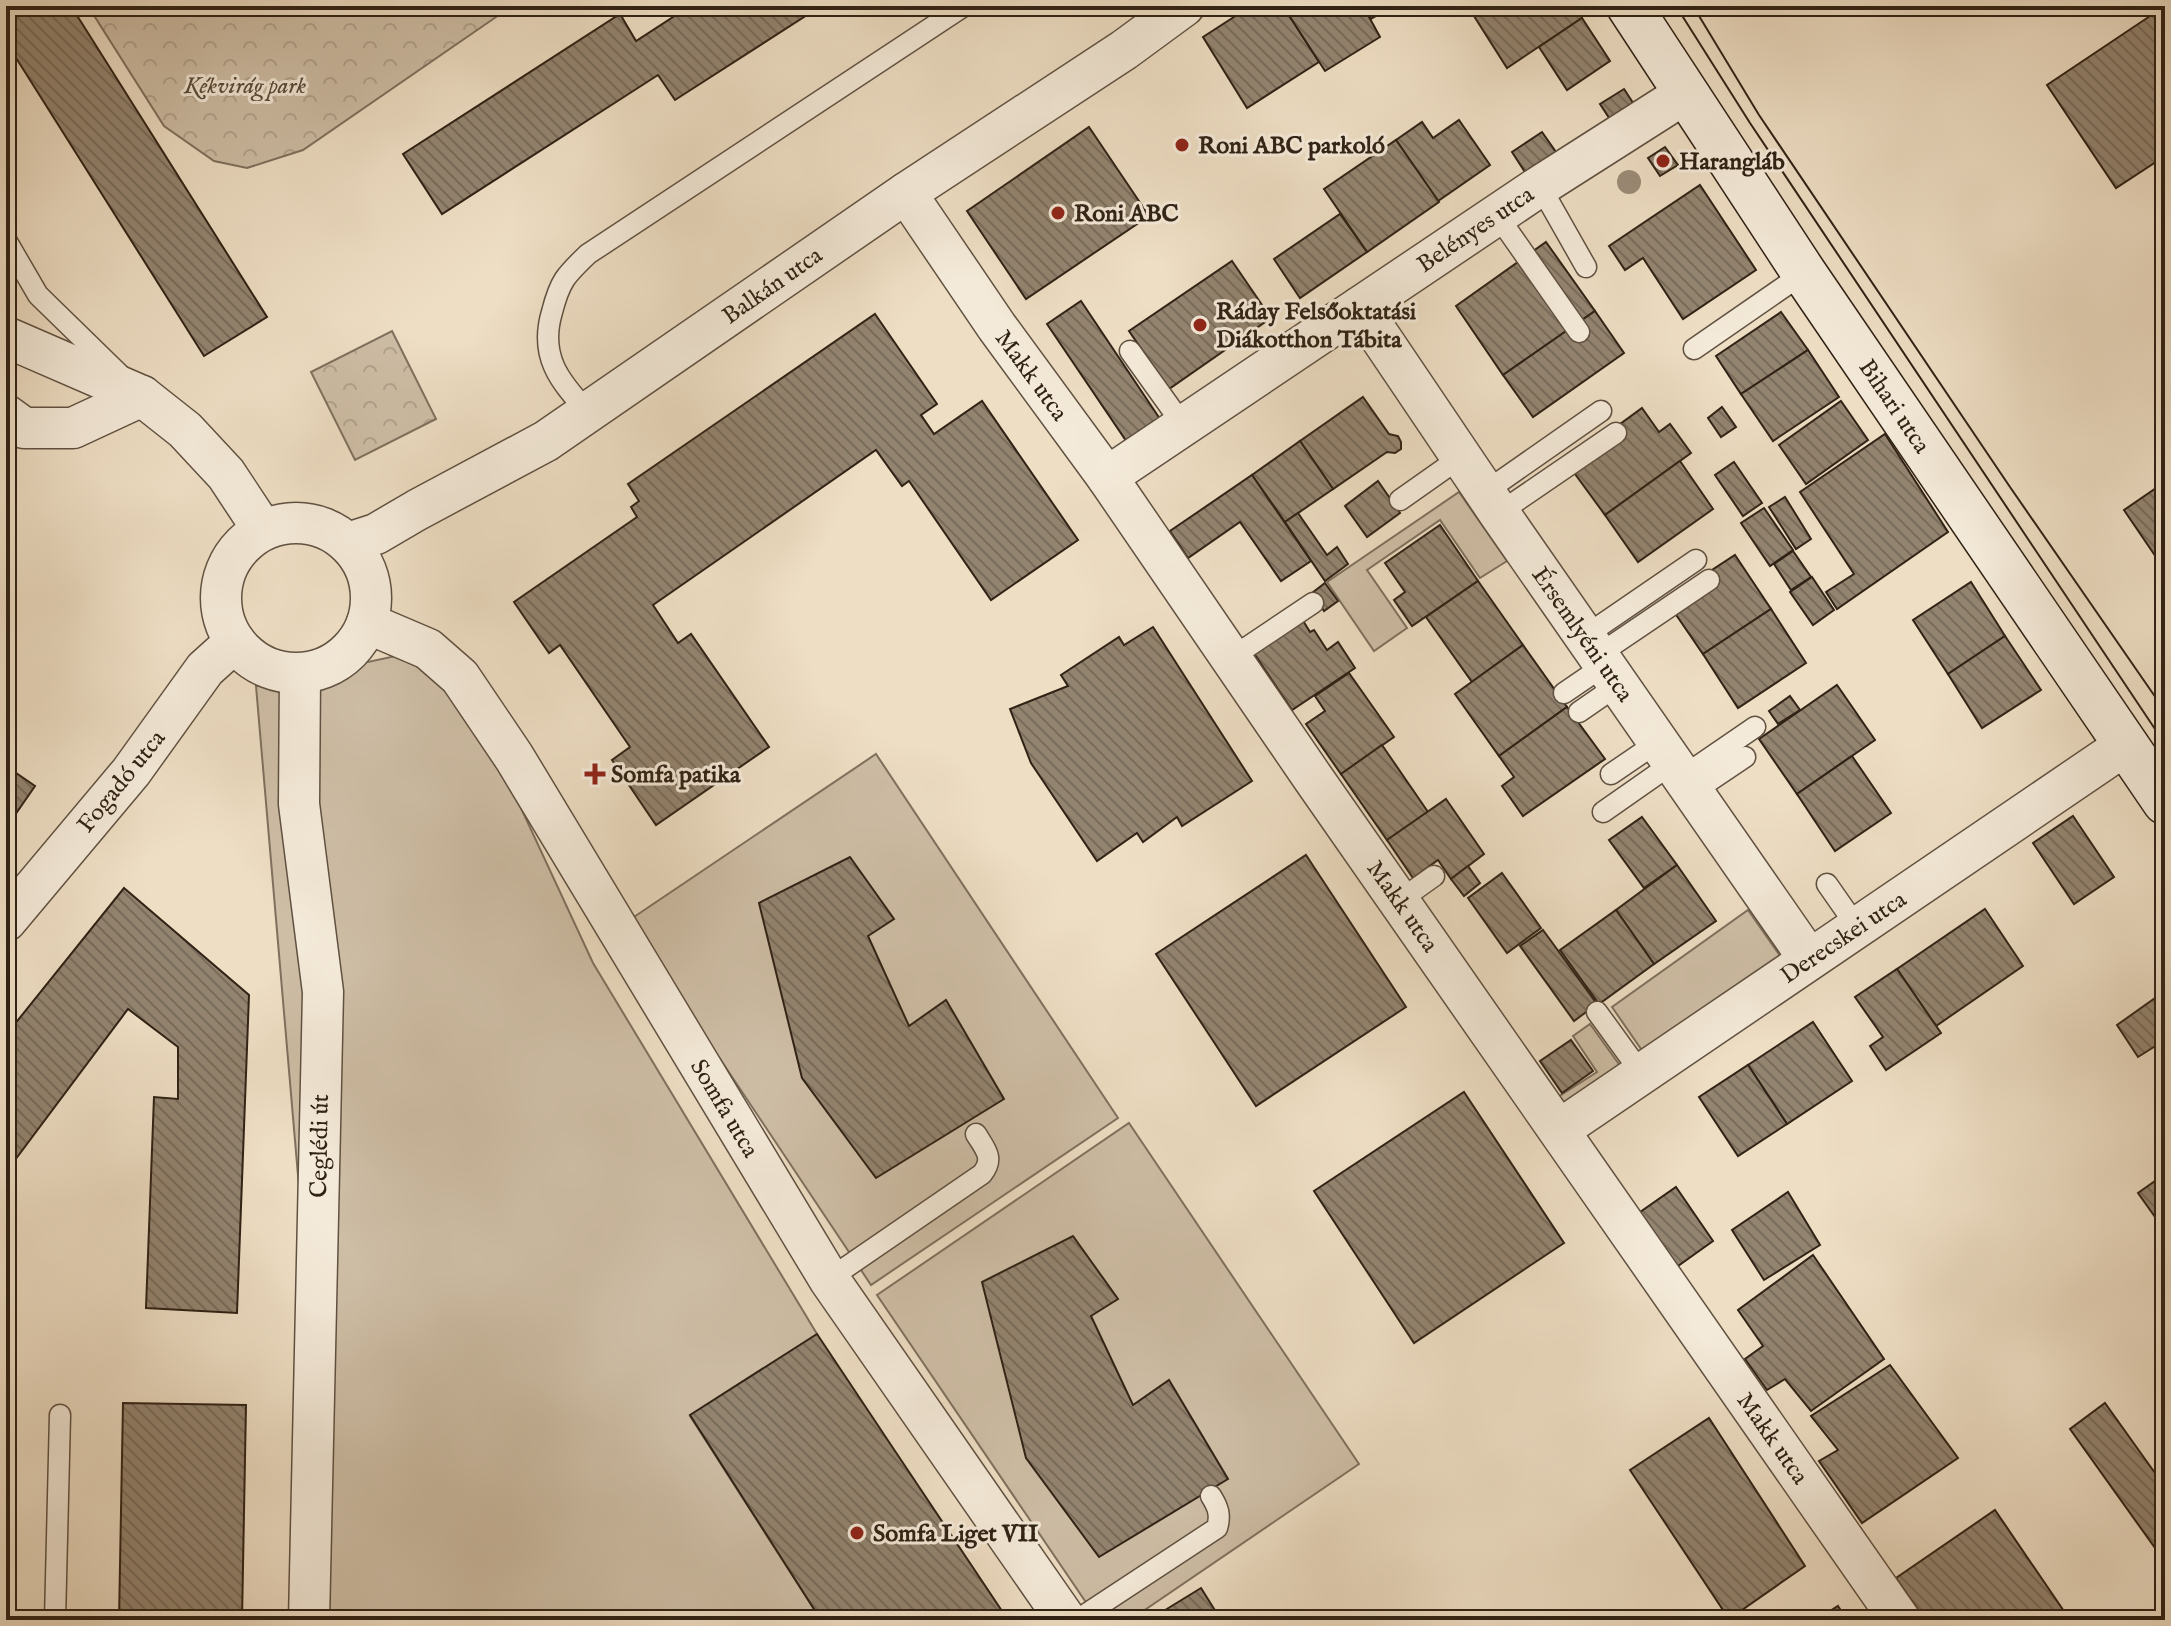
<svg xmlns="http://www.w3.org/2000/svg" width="2171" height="1626" viewBox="0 0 2171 1626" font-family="'IM FELL English',serif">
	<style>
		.grass { fill: #cebea6; stroke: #7f705e; stroke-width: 2 }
		.forest { fill: url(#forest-crowns); stroke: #7f705e; stroke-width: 2 }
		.building { fill: url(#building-back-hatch); stroke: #302215; stroke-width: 2 }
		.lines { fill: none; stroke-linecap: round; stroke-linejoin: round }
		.lane-casing { stroke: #605141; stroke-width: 23 }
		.street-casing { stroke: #605141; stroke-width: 43 }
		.secondary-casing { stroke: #302215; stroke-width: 47 }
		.lane { stroke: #f4ead9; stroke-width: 20 }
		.street { stroke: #f4ead9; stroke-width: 40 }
		.secondary { stroke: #f4ead9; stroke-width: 44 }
		.tram { stroke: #302215; stroke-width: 2 }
		.tree { fill: #9c8c78 }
		.poi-dot { fill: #8f2418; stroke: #f4ead9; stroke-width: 3 }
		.labels { text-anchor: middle; stroke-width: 6; stroke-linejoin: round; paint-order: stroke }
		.park-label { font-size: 24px; font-style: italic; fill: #584939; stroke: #f4ead9 }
		.poi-label { font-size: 24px; font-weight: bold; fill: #302215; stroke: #f4ead9; text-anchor: start }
		.street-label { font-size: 24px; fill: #302215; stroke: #f4ead9 }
	</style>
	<defs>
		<pattern id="forest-crowns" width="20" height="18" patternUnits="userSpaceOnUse" patternTransform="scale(2)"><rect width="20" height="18" fill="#cebea6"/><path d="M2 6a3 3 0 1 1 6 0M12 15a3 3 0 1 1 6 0" fill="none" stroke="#b1a38e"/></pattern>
		<pattern id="building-back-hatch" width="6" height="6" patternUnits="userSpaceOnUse" patternTransform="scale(2)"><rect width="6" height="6" fill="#938470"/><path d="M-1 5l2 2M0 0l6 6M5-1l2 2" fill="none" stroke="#786c5b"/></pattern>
	</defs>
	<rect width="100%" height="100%" fill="#eedec4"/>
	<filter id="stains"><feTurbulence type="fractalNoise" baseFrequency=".0025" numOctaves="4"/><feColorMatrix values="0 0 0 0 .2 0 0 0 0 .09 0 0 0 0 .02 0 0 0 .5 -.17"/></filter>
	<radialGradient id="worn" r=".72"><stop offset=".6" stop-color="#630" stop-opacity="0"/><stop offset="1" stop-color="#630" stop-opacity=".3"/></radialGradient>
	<g class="grass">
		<path d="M1459,492L1507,561L1480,578L1440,520L1367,570L1407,628L1374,651L1327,582Z"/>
		<path d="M428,649L460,677L593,963L817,1334L690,1416L821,1620H309L314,1362L256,686Z"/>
		<path d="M876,754L1118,1118L871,1285L628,921Z"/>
		<path d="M1748,910L1785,963L1648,1059L1612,1007Z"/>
		<path d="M1590,1024L1626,1074L1569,1114L1558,1097L1597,1072L1573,1036Z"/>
		<path d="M1129,1123L1359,1464L1130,1620H1098L877,1295Z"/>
	</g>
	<g class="forest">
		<path d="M88,6H512L303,150L247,168L214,161L164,126Z"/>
		<path d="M392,331L436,419L355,460L311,372Z"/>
	</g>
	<g class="building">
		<path d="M6,6H71L267,317L204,356L6,42Z"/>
		<path d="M690,6H821L675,100L658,75L442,214L403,154L620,14L636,41Z"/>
		<path d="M1251,6H1283L1319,62L1247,108L1203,37Z"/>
		<path d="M1283,6H1363L1380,37L1325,71Z"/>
		<path d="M1363,6H1393L1371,19Z"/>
		<path d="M1490,6H1574L1582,18L1507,68L1474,16Z"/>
		<path d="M2165,6V156L2116,188L2047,85Z"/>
		<path d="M1582,18L1610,61L1567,90L1539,47Z"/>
		<path d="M1624,89L1639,112L1615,127L1600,104Z"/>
		<path d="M1459,120L1490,165L1438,201L1396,140L1422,122L1433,138Z"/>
		<path d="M1089,127L1149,216L1026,299L967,211Z"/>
		<path d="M1542,132L1563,162L1532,183L1512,152Z"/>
		<path d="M1396,140L1439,202L1367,252L1324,189Z"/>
		<path d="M1665,147L1678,165L1660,176L1648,158Z"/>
		<path d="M1700,185L1756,270L1683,319L1643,258L1625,270L1609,246Z"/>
		<path d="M1340,214L1367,252L1300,298L1274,259Z"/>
		<path d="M1546,242L1595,311L1503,375L1456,306Z"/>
		<path d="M1232,261L1271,318L1169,389L1129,331Z"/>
		<path d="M1081,301L1164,425L1131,448L1047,324Z"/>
		<path d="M1595,311L1624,353L1533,417L1503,375Z"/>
		<path d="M1781,312L1808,350L1741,394L1716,356Z"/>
		<path d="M875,314L937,404L921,415L934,434L982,401L1078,540L991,600L909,481L902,486L876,450L653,605L678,643L691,634L769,747L656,825L612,760L630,747L560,645L549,653L514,602L637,517L631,507L639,501L628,484Z"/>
		<path d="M1808,350L1839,397L1773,441L1741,394Z"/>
		<path d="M1363,397L1389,434L1398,436L1401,442V449L1395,453L1387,452L1333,489L1300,441Z"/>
		<path d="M1841,401L1868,440L1806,484L1779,445Z"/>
		<path d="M1722,407L1736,427L1721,437L1708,418Z"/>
		<path d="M1642,408L1659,432L1670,424L1691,453L1605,515L1567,463Z"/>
		<path d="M1885,434L1948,532L1837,609L1826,592L1854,574L1800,492Z"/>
		<path d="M1300,441L1333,489L1285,522L1252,475Z"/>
		<path d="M1680,461L1713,509L1638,562L1605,515Z"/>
		<path d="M1734,462L1762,503L1743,516L1715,475Z"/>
		<path d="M1252,475L1311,561L1281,581L1240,522L1188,558L1170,531Z"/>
		<path d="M1378,481L1400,513L1367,537L1345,506Z"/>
		<path d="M2165,482V556L2158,560L2124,510Z"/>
		<path d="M1785,497L1811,539L1796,549L1769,507Z"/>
		<path d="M1764,508L1793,550L1770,566L1741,523Z"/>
		<path d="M1298,513L1327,555L1337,547L1348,564L1325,581L1285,522Z"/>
		<path d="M1440,525L1478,581L1412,626L1394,600L1405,592L1385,563Z"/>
		<path d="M1793,551L1811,577L1791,590L1774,564Z"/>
		<path d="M1735,555L1771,609L1703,654L1666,600Z"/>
		<path d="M1812,577L1834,610L1813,625L1790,592Z"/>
		<path d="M1478,581L1523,645L1472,682L1426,617Z"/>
		<path d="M1971,582L2005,636L1948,674L1913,620Z"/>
		<path d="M1325,583L1338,601L1324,611L1312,593Z"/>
		<path d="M1771,609L1806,663L1738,708L1703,654Z"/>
		<path d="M1302,619L1310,632L1314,630L1327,650L1338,642L1355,668L1292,710L1253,652Z"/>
		<path d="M1153,627L1252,781L1182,826L1177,817L1143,842L1137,833L1097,861L1031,763L1010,709L1068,686L1061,675L1119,637L1124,645Z"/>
		<path d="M2005,636L2041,690L1982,728L1948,674Z"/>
		<path d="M1523,645L1567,707L1499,756L1455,694Z"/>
		<path d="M1349,673L1394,737L1341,774L1306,724L1325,711L1315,696Z"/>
		<path d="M1837,685L1875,740L1797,794L1759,739Z"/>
		<path d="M1790,696L1800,710L1778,724L1769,711Z"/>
		<path d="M1567,707L1605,759L1523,816L1502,786L1514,777L1499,756Z"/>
		<path d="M1382,745L1428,812L1387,840L1341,774Z"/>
		<path d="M1852,756L1891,813L1835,851L1797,794Z"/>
		<path d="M6,766L35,786L6,828Z"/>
		<path d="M1446,799L1484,854L1451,879L1438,860L1413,878L1387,840Z"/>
		<path d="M2073,816L2114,877L2074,904L2033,843Z"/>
		<path d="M1642,817L1677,865L1644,888L1609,840Z"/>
		<path d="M1306,855L1406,1007L1256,1106L1156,954Z"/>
		<path d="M850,857L894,919L868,936L909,1026L946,1000L1004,1099L876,1178L802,1078L759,903Z"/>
		<path d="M1677,865L1716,921L1654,964L1616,910Z"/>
		<path d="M1468,866L1480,883L1464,896L1451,879Z"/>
		<path d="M1502,873L1541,928L1507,953L1468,898Z"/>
		<path d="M124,888L249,995L237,1313L146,1308L154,1097L178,1099V1047L128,1009L6,1172V1035Z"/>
		<path d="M1985,909L2023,966L1936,1026L1897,969Z"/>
		<path d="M1616,910L1654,964L1599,1004L1560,950Z"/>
		<path d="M1543,930L1597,1004L1574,1021L1520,946Z"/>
		<path d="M1897,969L1941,1033L1886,1070L1870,1046L1883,1037L1855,997Z"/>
		<path d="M2165,991V1040L2138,1057L2117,1025Z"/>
		<path d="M1813,1022L1852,1081L1787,1124L1748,1065Z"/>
		<path d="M1571,1040L1593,1071L1562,1093L1540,1061Z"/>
		<path d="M1748,1065L1787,1124L1738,1156L1699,1097Z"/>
		<path d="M1464,1092L1564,1243L1414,1343L1314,1191Z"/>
		<path d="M2165,1174V1221L2160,1224L2138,1193Z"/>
		<path d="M1676,1187L1713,1241L1671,1271L1633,1217Z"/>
		<path d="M1788,1192L1820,1245L1764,1280L1732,1230Z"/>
		<path d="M1073,1236L1118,1299L1091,1316L1133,1405L1169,1380L1228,1479L1099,1557L1026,1458L982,1282Z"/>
		<path d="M1813,1255L1884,1359L1811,1411L1785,1379L1767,1390L1745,1359L1763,1346L1738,1310Z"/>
		<path d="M6,1313L13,1314L6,1473Z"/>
		<path d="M817,1334L891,1445L1008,1620H821L690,1415Z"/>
		<path d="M1890,1365L1958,1458L1862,1523L1819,1461L1838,1450L1811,1416Z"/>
		<path d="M123,1403L246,1405L242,1620H119Z"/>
		<path d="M2105,1403L2165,1487V1562L2070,1429Z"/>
		<path d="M1709,1418L1805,1566L1729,1619L1630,1470Z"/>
		<path d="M1995,1510L2070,1620H1925L1896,1578Z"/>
		<path d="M1201,1588L1221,1620H1149Z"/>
		<path d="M1838,1606L1847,1620H1816Z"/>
	</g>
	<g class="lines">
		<defs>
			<g id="lane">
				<path d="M1540,186L1586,267"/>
				<path d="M1497,215L1579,332"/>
				<path d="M6,240L38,295L119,374"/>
				<path d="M1694,349L1804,273"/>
				<path d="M1130,351L1183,425"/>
				<path d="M588,412C559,381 539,356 552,312C560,281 565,276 588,254L964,6"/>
				<path d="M1485,492L1601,411"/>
				<path d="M1400,500L1461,457"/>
				<path d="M1499,513L1616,433"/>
				<path d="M1585,636L1696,560"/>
				<path d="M1598,655L1709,580"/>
				<path d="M1231,658L1313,603"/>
				<path d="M1564,693L1605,665"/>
				<path d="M1579,712L1618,685"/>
				<path d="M1611,774L1658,742"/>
				<path d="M1682,777L1755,727"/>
				<path d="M1693,792L1745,757"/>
				<path d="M1603,812L1673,763"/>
				<path d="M1827,884L1857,927"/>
				<path d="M1399,901L1434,876"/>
				<path d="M1597,1012L1642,1074"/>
				<path d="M829,1279L982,1174C995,1158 985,1149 976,1134"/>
				<path d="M55,1620L60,1415"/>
				<path d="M1077,1620L1217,1528C1221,1515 1218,1507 1211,1496"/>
			</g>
			<g id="street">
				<path d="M906,193L997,327L1107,477L1313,778L1900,1620"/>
				<path d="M1360,307L1499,513L1809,959"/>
				<path d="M6,337L142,396L185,430L226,474L263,530"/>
				<path d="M6,415L24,428H73L142,396"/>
				<path d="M1107,477L1540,186L1686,93"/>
				<circle cx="296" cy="598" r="75"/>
				<path d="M348,543L376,534L417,510L546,441L906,193L1124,50L1184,6"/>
				<path d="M367,623L428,649L460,677L514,757L829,1279L1066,1620"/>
				<path d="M300,674L299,804L323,992L309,1620"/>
				<path d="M6,921L131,772L205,669L235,642"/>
				<path d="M1559,1130L2127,744"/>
			</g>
			<path id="secondary" d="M1629,6L1804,273L2165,802"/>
		</defs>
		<use href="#lane" class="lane-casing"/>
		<use href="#street" class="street-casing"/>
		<use href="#secondary" class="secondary-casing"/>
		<use href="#lane" class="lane"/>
		<use href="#street" class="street"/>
		<use href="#secondary" class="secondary"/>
		<g class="tram">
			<path d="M1676,6L1750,123L2165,744"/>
			<path d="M1693,6L1759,115L2010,487L2165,711"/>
		</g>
	</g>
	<circle class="tree" cx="1629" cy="182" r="12"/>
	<g class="poi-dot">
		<circle cx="1182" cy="145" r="8"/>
		<circle cx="1663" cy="161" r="8"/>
		<circle cx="1058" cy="213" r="8"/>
		<circle cx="1200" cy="325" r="8"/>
		<path d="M591 762h8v8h8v8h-8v8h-8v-8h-8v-8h8z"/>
		<circle cx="857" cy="1533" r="8"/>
	</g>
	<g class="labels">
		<g class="park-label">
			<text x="245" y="93">Kékvirág park</text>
		</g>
		<g class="poi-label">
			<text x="1198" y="153">Roni ABC parkoló</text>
			<text x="1679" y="169">Harangláb</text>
			<text x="1074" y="221">Roni ABC</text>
			<text x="1216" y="319">Ráday Felsőoktatási<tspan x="1216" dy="28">Diákotthon Tábita</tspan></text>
			<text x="611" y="782">Somfa patika</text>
			<text x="873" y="1541">Somfa Liget VII</text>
		</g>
		<g class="street-label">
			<text transform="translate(1475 229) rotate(-34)" y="8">Belényes utca</text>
			<text transform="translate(772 285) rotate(-35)" y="8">Balkán utca</text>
			<text transform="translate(1032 375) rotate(54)" y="8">Makk utca</text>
			<text transform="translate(1895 406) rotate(56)" y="8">Bihari utca</text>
			<text transform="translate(1583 634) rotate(55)" y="8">Érsemlyéni utca</text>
			<text transform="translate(121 781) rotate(-51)" y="8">Fogadó utca</text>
			<text transform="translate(1403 906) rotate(55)" y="8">Makk utca</text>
			<text transform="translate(1843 937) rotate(-34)" y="8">Derecskei utca</text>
			<text transform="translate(725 1108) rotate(59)" y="8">Somfa utca</text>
			<text transform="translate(319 1146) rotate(-89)" y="8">Ceglédi út</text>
			<text transform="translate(1773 1438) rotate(55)" y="8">Makk utca</text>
		</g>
	</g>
	<rect width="2171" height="1626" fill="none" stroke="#eedec4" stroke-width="32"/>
	<rect x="8" y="8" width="2155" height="1610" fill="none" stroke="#302215" stroke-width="4"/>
	<rect x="16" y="16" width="2139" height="1594" fill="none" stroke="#302215" stroke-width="2"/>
	<rect width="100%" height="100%" filter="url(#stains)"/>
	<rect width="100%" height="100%" fill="url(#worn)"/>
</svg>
